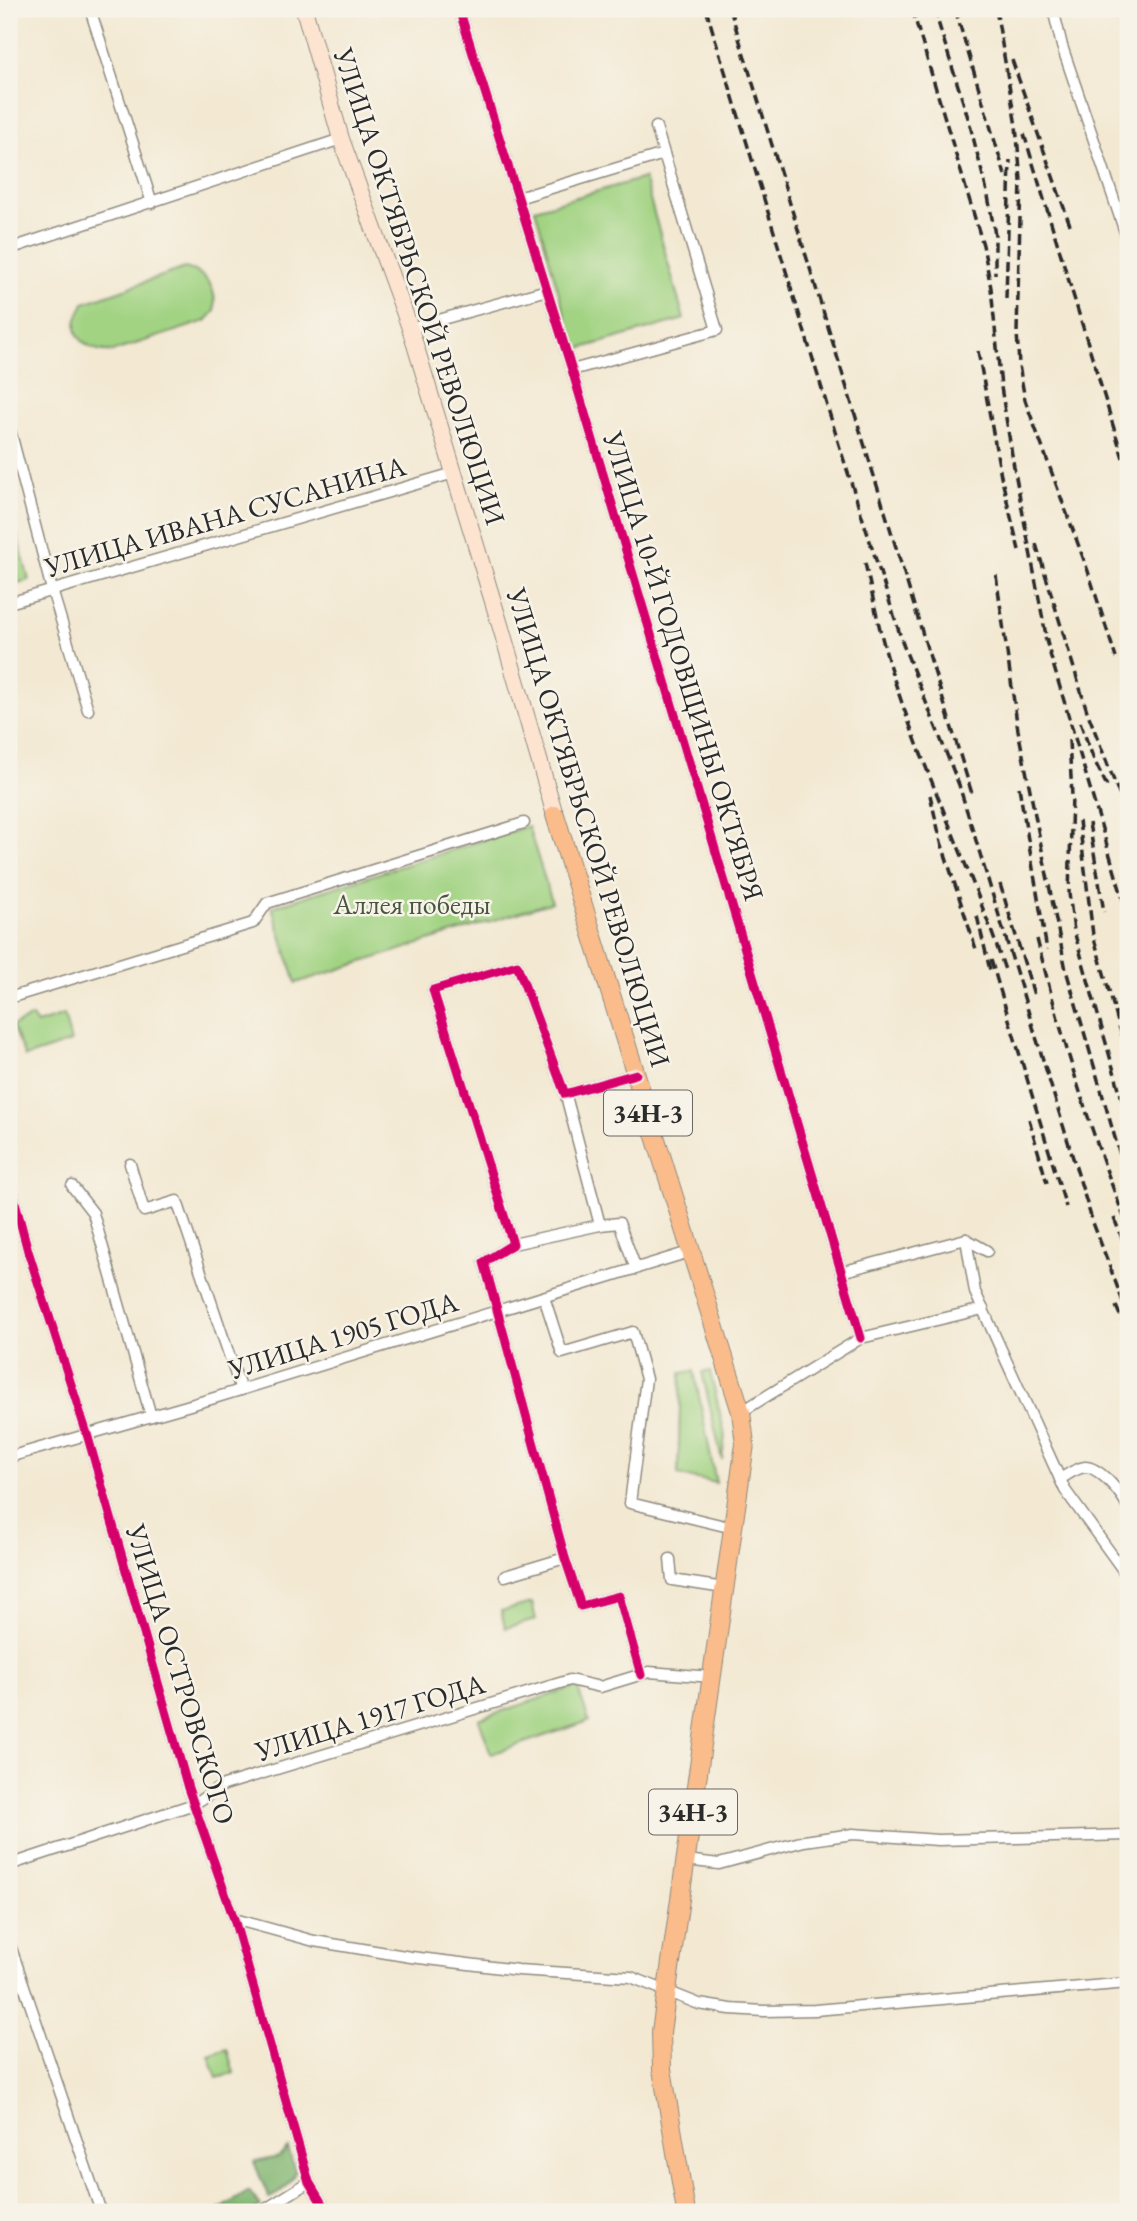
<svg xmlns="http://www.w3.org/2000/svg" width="1137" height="2221" viewBox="0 0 1137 2221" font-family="'EB Garamond',serif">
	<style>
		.green { fill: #a1d382; stroke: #667f56; stroke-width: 2 }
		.forest { fill: #80b570; stroke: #56704e; stroke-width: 2 }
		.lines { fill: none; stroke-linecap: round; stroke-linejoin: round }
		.street-casing { stroke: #8f8a7f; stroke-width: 13 }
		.secondary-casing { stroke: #8f8a7f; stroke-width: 18 }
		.primary-casing { stroke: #8f8a7f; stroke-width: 20 }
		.street { stroke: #fff; stroke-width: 10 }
		.secondary { stroke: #fde4d1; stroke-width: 16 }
		.primary { stroke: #fabc8b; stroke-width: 18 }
		.rail { stroke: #2b2b2b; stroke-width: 3.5; stroke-dasharray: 10 5; stroke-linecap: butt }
		.cycleway-casing { stroke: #f7f3e8; stroke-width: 13 }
		.cycleway { stroke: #d6006c; stroke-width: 9 }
		.labels { text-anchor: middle; stroke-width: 5; stroke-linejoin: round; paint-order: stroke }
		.shield { fill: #f7f3e8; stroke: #686764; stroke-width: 2 }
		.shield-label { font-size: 26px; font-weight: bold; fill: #2b2b2b }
		.street-label { font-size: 28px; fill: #2b2b2b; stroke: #f7f3e8 }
		.park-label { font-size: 28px; fill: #485541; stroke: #f7f3e8 }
	</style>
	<rect width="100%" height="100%" fill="#f7f3e8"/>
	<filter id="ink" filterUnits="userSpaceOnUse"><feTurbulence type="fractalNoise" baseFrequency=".0143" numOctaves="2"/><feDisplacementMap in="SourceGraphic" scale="14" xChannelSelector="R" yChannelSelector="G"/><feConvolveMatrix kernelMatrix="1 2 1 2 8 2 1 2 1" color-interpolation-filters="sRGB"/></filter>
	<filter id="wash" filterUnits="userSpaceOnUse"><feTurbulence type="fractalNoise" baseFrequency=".00686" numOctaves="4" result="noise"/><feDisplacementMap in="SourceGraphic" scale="28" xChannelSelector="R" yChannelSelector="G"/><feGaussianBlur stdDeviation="1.57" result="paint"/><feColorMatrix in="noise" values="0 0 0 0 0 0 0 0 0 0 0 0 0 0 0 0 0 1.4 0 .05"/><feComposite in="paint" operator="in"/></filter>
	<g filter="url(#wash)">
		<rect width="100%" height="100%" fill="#f3e9d3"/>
		<g class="green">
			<path d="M644,178L684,319L575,350L535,209Z"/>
			<path d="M185,268C209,274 216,288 215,311L206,321L114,351C96,353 71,342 77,319C78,314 82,308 84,303Z"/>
			<path d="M9,504L29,580L9,585Z"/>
			<path d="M528,826L552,902L296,983L272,907Z"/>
			<path d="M64,1015L71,1042L25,1057L12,1026L32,1017L37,1024Z"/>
			<path d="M694,1371L716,1483L678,1475L681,1373Z"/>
			<path d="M710,1371L725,1435L722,1460L702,1372Z"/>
			<path d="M532,1603L536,1620L505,1628L501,1611Z"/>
			<path d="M577,1686L589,1721L491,1754L479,1719Z"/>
			<path d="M227,2049L234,2073L217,2078L209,2055Z"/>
		</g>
		<g class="forest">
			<path d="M288,2148L295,2172C289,2186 283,2192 269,2198L254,2162L279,2157Z"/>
			<path d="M249,2191L261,2207L251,2212H216Z"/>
		</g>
	</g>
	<g filter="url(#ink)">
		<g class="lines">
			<defs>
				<g id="street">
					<path d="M90,9L152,203"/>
					<path d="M459,9L572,370L861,1338"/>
					<path d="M1053,9L1062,46L1128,241"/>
					<path d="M518,198L664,154"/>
					<path d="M9,249L341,139"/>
					<path d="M410,328L547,290"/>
					<path d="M572,370L717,330L656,127"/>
					<path d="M9,426L52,590L88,710"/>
					<path d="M9,603L454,473"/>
					<path d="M9,998L253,923L267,903L524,823"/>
					<path d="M636,1074L565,1094L517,965L433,990L513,1244L484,1262L565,1558L581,1606L619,1596L641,1675"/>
					<path d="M565,1092L600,1225L619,1223L636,1269"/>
					<path d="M130,1164L144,1211L177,1201L241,1390"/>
					<path d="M9,1179L28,1251L87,1434L188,1788L234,1919L309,2182L327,2212"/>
					<path d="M72,1186L93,1213L151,1416"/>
					<path d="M966,1239L975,1292L1065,1490L1128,1577"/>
					<path d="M513,1244L600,1225"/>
					<path d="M841,1272L966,1239L987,1251"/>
					<path d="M544,1297L562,1353L633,1332L646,1379L630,1503L733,1528"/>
					<path d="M741,1412L861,1338L983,1309"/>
					<path d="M9,1457L211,1399L689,1252"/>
					<path d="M1060,1479C1067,1475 1076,1468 1085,1467C1100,1467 1122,1494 1128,1507"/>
					<path d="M670,1559L672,1580L724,1588"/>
					<path d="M505,1576L565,1558"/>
					<path d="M686,1860L719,1864L804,1841L853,1834L938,1840L1128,1835"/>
					<path d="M9,1865L194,1804L224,1785L570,1680L600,1687L649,1672L712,1677"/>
					<path d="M234,1919L314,1941L411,1957L518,1970L631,1977L699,2004L730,2009L764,2011L815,2010L1128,1983"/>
					<path d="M9,1942L101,2212"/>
					<path d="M261,2212L309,2182"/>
				</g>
				<path id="secondary" d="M304,9L341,139L410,328L501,628L555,815"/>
				<path id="primary" d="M555,815L741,1412L745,1444L661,2032L662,2069L686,2212"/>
			</defs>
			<use href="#street" class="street-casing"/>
			<use href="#secondary" class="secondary-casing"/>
			<use href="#primary" class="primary-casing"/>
			<use href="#street" class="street"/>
			<use href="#secondary" class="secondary"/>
			<use href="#primary" class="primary"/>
			<g class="rail">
				<path d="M706,9L840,448L904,647L959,785L1092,1220L1128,1315"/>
				<path d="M730,9L973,797"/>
				<path d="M912,9L983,245L991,288L1001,387L1014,467L1048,646"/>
				<path d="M934,9L969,121L988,196L995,235V274"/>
				<path d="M955,9L1005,175"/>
				<path d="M996,9L1016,126L1021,180L1017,332L1019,365L1025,400L1088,571L1116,658"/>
				<path d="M1012,60L1070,225"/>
				<path d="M1024,134L1123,458"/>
				<path d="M1006,299L1010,160"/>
				<path d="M978,351L1001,476L1019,550"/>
				<path d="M1036,544L1087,711L1128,817"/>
				<path d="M865,563C873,598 880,633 890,667C923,772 972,870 1006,973"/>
				<path d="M996,575L1018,730L1066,970L1120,1155L1128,1176"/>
				<path d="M1045,637L1125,906"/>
				<path d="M1080,722L1094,760L1107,786"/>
				<path d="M1069,740L1072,796L1069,893L1074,931L1128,1120"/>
				<path d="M1019,787L1047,950"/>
				<path d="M930,795L941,842L977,952"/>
				<path d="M1079,821L1093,935L1128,1057"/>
				<path d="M1089,823L1104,912"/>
				<path d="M1000,884L1035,998"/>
				<path d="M977,916L990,970"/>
				<path d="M1037,939C1061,1036 1091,1134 1128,1227"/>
				<path d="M991,960L1066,1207"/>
				<path d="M1029,1119L1047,1183"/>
				<path d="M1114,1218L1128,1254"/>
				<path d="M1116,1306L1128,1334"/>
			</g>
			<defs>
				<g id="cycleway">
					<path d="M459,9L572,370L861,1338"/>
					<path d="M636,1074L565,1094L517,965L433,990L513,1244L484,1262L565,1558L581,1606L619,1596L641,1675"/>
					<path d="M9,1179L28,1251L87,1434L188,1788L234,1919L309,2182L327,2212"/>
				</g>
			</defs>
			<use href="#cycleway" class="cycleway-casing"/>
			<use href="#cycleway" class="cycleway"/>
		</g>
	</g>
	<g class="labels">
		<g class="shield">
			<rect x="604" y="1090.5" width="88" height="45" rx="5"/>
			<rect x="649" y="1789.5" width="88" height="45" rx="5"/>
		</g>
		<g class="shield-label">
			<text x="648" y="1122">34Н-3</text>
			<text x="693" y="1821">34Н-3</text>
		</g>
		<g class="street-label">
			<text transform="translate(420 286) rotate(72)" y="10">УЛИЦА ОКТЯБРЬСКОЙ РЕВОЛЮЦИИ</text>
			<text transform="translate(225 516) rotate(-16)" y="10">УЛИЦА ИВАНА СУСАНИНА</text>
			<text transform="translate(684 666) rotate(73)" y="10">УЛИЦА 10-Й ГОДОВЩИНЫ ОКТЯБРЯ</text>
			<text transform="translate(589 827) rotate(73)" y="10">УЛИЦА ОКТЯБРЬСКОЙ РЕВОЛЮЦИИ</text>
			<text transform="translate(343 1335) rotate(-17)" y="10">УЛИЦА 1905 ГОДА</text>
			<text transform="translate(181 1674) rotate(73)" y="10">УЛИЦА ОСТРОВСКОГО</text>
			<text transform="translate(370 1717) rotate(-17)" y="10">УЛИЦА 1917 ГОДА</text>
		</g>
		<g class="park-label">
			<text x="412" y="914">Аллея победы</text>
		</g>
	</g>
	<rect width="1137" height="2221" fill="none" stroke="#f7f3e8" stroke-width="35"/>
</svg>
